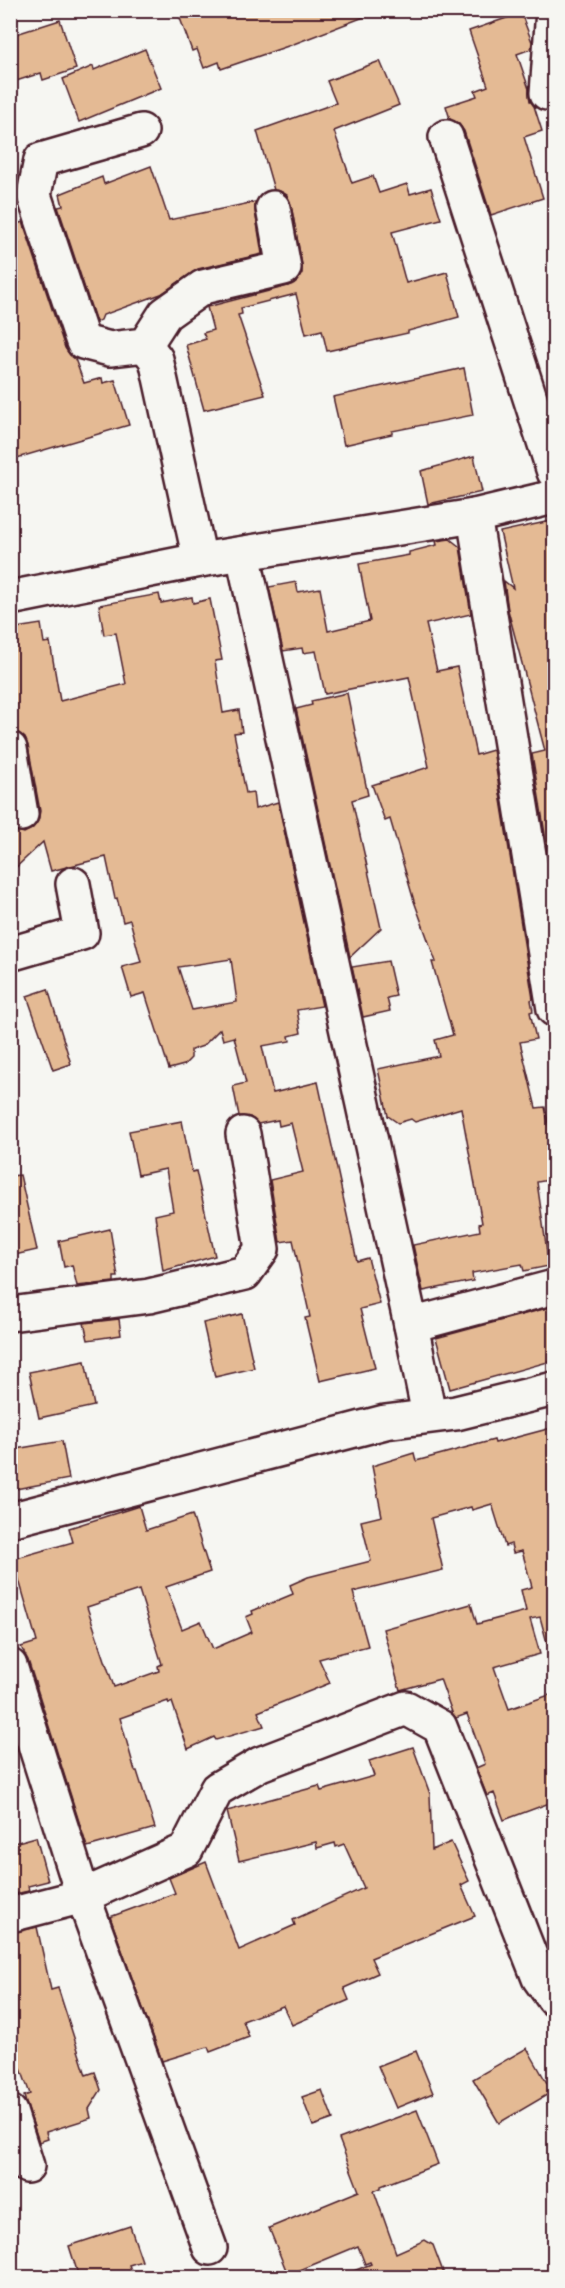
<svg xmlns="http://www.w3.org/2000/svg" width="565" height="2288" viewBox="0 0 565 2288" font-family="Mynerve,sans-serif">
	<style>
		.building { fill: #e4ba94; stroke: #4a1f2b; stroke-width: 1.5; fill-rule: evenodd }
		.lines { fill: none; stroke-linecap: round; stroke-linejoin: round }
		.minor-casing { stroke: #4a1f2b; stroke-width: 38 }
		.minor { stroke: #f6f6f2; stroke-width: 33 }
	</style>
	<rect width="100%" height="100%" fill="#f6f6f2"/>
	<filter id="ink" filterUnits="userSpaceOnUse"><feTurbulence type="fractalNoise" baseFrequency=".0167" numOctaves="2"/><feDisplacementMap in="SourceGraphic" scale="12" xChannelSelector="R" yChannelSelector="G"/><feConvolveMatrix kernelMatrix="1 2 1 2 8 2 1 2 1" color-interpolation-filters="sRGB"/></filter>
	<g filter="url(#ink)">
		<g class="building">
			<path d="M177,10H377V12L291,45L221,69L219,62L204,68L197,49L192,51Z"/>
			<path d="M521,13L532,42L531,49L517,54L529,89L530,101L534,106L542,131L524,137L543,198L491,215L464,131L459,124L450,119L446,106L477,96L475,91L488,86L469,31Z"/>
			<path d="M60,20L76,69L43,80L41,73L10,83V36Z"/>
			<path d="M145,49L161,88L79,122L63,79L93,66L94,70Z"/>
			<path d="M380,61L399,105L334,131L352,183L373,176L379,193L407,184L410,194L431,188L441,219L392,232L406,283L447,272L459,317L408,331V333L327,351L322,330L306,334L296,294L241,308L242,314L238,315L265,395L204,410L186,345L206,339L203,333L213,330L207,307L288,286L297,281L302,273V265L291,205L287,195L280,191L274,190L257,131L336,103L327,81Z"/>
			<path d="M151,166L169,220L255,202V211L262,254L198,269L161,294L103,315L101,320L96,322L58,207L63,206L60,194L102,177L104,184Z"/>
			<path d="M23,222L65,348L70,355L75,359L84,383L102,378L103,383L115,380L129,425L10,460V226Z"/>
			<path d="M464,368L473,415L392,431V434L344,445L333,397Z"/>
			<path d="M474,456L482,492L428,504L421,471Z"/>
			<path d="M555,520V895L532,754L545,751L508,610L504,581L513,588L500,532Z"/>
			<path d="M450,539L460,547L471,614L426,624L437,671L457,667L476,755L493,750L533,999L531,1000L533,1011L530,1012L536,1039L520,1042L536,1108L545,1107L555,1157V1179L537,1182L549,1266L524,1271L522,1264L472,1273L473,1281L423,1291L413,1245L480,1231L479,1224L482,1223L461,1108L415,1122L411,1119L398,1123L388,1116L378,1069L439,1056L435,1040L453,1035L432,962H436L414,901L390,819L385,821L372,785L429,767L409,677L325,694L316,651L303,653L302,648L283,651L269,587L296,582L298,592L320,588L328,631L370,621L359,564L409,555V552L437,545L436,541Z"/>
			<path d="M159,594L161,603L192,597L193,603L210,599L222,660L215,661L223,713L239,710L242,732L234,733L246,793L253,792L255,809L278,802L322,1006L297,1010L301,1033L289,1036L290,1041L262,1046L273,1093L318,1082L357,1261L368,1258L380,1304L360,1309L375,1368L320,1381L305,1318L310,1317L293,1240L280,1242L270,1180L303,1172L291,1123L279,1126L278,1120L258,1124L250,1117L239,1116L233,1086L246,1083L234,1037L223,1040L220,1029L203,1046L191,1050V1058L184,1065L169,1069L145,993L131,997L122,967L141,962L130,920L123,922L117,898L115,899L106,857L51,871L43,842L10,873V829L24,833L32,829L38,821L40,811L28,746L25,738L17,732L10,695V629L41,624L44,643L50,642L60,701L126,684L116,633L104,635L99,605ZM231,959L237,1002L192,1010L178,967Z"/>
			<path d="M347,693L368,795L352,800L381,928L350,957L296,709L312,705L311,701Z"/>
			<path d="M388,961L396,996L387,998L390,1011L363,1017L352,967Z"/>
			<path d="M48,989L71,1064L53,1070L27,996Z"/>
			<path d="M182,1121L192,1172L196,1171L215,1256L163,1271L155,1215L173,1211L166,1169L138,1175L129,1131Z"/>
			<path d="M20,1175L37,1250L10,1256V1176Z"/>
			<path d="M110,1229L118,1277H114V1282L77,1286L72,1265L64,1267L59,1241Z"/>
			<path d="M555,1306V1360L450,1389L436,1338Z"/>
			<path d="M242,1314L254,1368L215,1377L203,1323Z"/>
			<path d="M119,1319L121,1335L88,1340L84,1323Z"/>
			<path d="M85,1361L94,1406L39,1418L29,1372Z"/>
			<path d="M555,1427V1642L547,1643L540,1617L530,1619L540,1654L494,1667L509,1709L555,1693V1801L504,1820L494,1793L487,1796L476,1768L485,1764L467,1714L456,1718L453,1715L440,1679L400,1690L383,1629L471,1604L477,1624L526,1611L521,1590L532,1587L522,1551L513,1553L511,1544L505,1546L492,1504L472,1510L471,1507L431,1518L443,1570L353,1592L368,1646L319,1659L330,1683L258,1712L264,1726L216,1740L214,1737L188,1749L172,1702L169,1704L168,1701L120,1718L135,1771H137L155,1828L87,1847L28,1660L21,1647L37,1642L13,1559L73,1542L69,1528L139,1506L146,1530L192,1515L210,1572L166,1587L182,1629L201,1621L213,1649L252,1632L246,1617L253,1614L252,1611L293,1594L290,1585L308,1577L371,1561L361,1521L382,1516L372,1466L414,1453L416,1461L494,1440L495,1443ZM139,1590L162,1664L158,1666L159,1671L114,1687L87,1607Z"/>
			<path d="M62,1441L69,1479L10,1490V1450Z"/>
			<path d="M413,1747L430,1794L432,1850L451,1842L469,1881L461,1885L475,1916L371,1958L378,1973L344,1988L349,2000L292,2025L283,2006L243,2021L249,2037L210,2052L208,2047L162,2061L110,1917L175,1893L169,1878L206,1862L239,1950L295,1925L293,1920L364,1888L344,1844L336,1847L335,1843L317,1848L316,1842L239,1861L227,1811L319,1786L321,1791L374,1776L369,1761Z"/>
			<path d="M36,1837L48,1881L28,1886L29,1891L10,1895V1844Z"/>
			<path d="M37,1927L51,1990L58,1988L86,2075L95,2072L101,2090L89,2109L91,2118L46,2132L48,2139L39,2142L26,2103L24,2096L30,2094L10,2038V1933Z"/>
			<path d="M527,2048L552,2092L499,2123L473,2079Z"/>
			<path d="M416,2051L433,2093L396,2108L378,2066Z"/>
			<path d="M322,2090L333,2119L313,2126L302,2097Z"/>
			<path d="M417,2110L438,2164L381,2186V2188L374,2191L396,2253L425,2240L433,2245L445,2277H339L371,2264L370,2262L365,2264L358,2246L288,2275L269,2228L359,2191L339,2139Z"/>
			<path d="M130,2226L142,2261L129,2265L134,2277H79L69,2246Z"/>
		</g>
		<g class="lines">
			<defs>
				<g id="minor">
					<path d="M547,93L553,10"/>
					<path d="M141,131L41,160L34,195L83,342L110,349L145,345L165,314L203,287L284,268L273,208"/>
					<path d="M446,137L554,472"/>
					<path d="M145,345L156,359L200,560"/>
					<path d="M474,516L554,1009"/>
					<path d="M243,554L411,1325L429,1415"/>
					<path d="M10,598L200,560L474,516L554,497"/>
					<path d="M10,749L21,814"/>
					<path d="M10,954L82,933L73,884"/>
					<path d="M10,1314L149,1296L245,1273L262,1249L243,1134"/>
					<path d="M411,1325L554,1287"/>
					<path d="M10,1520L385,1422L456,1413L554,1389"/>
					<path d="M10,1666L83,1896L210,2248"/>
					<path d="M10,1915L83,1896L186,1850L217,1789L260,1764L406,1708L440,1727L539,1978L554,1999"/>
					<path d="M10,2112L27,2166"/>
				</g>
			</defs>
			<use href="#minor" class="minor-casing"/>
			<use href="#minor" class="minor"/>
		</g>
	</g>
	<rect width="565" height="2288" fill="none" stroke="#f6f6f2" stroke-width="36"/>
	<rect x="18" y="18" width="529" height="2252" fill="none" stroke="#4a1f2b" stroke-width="2" filter="url(#ink)"/>
</svg>
